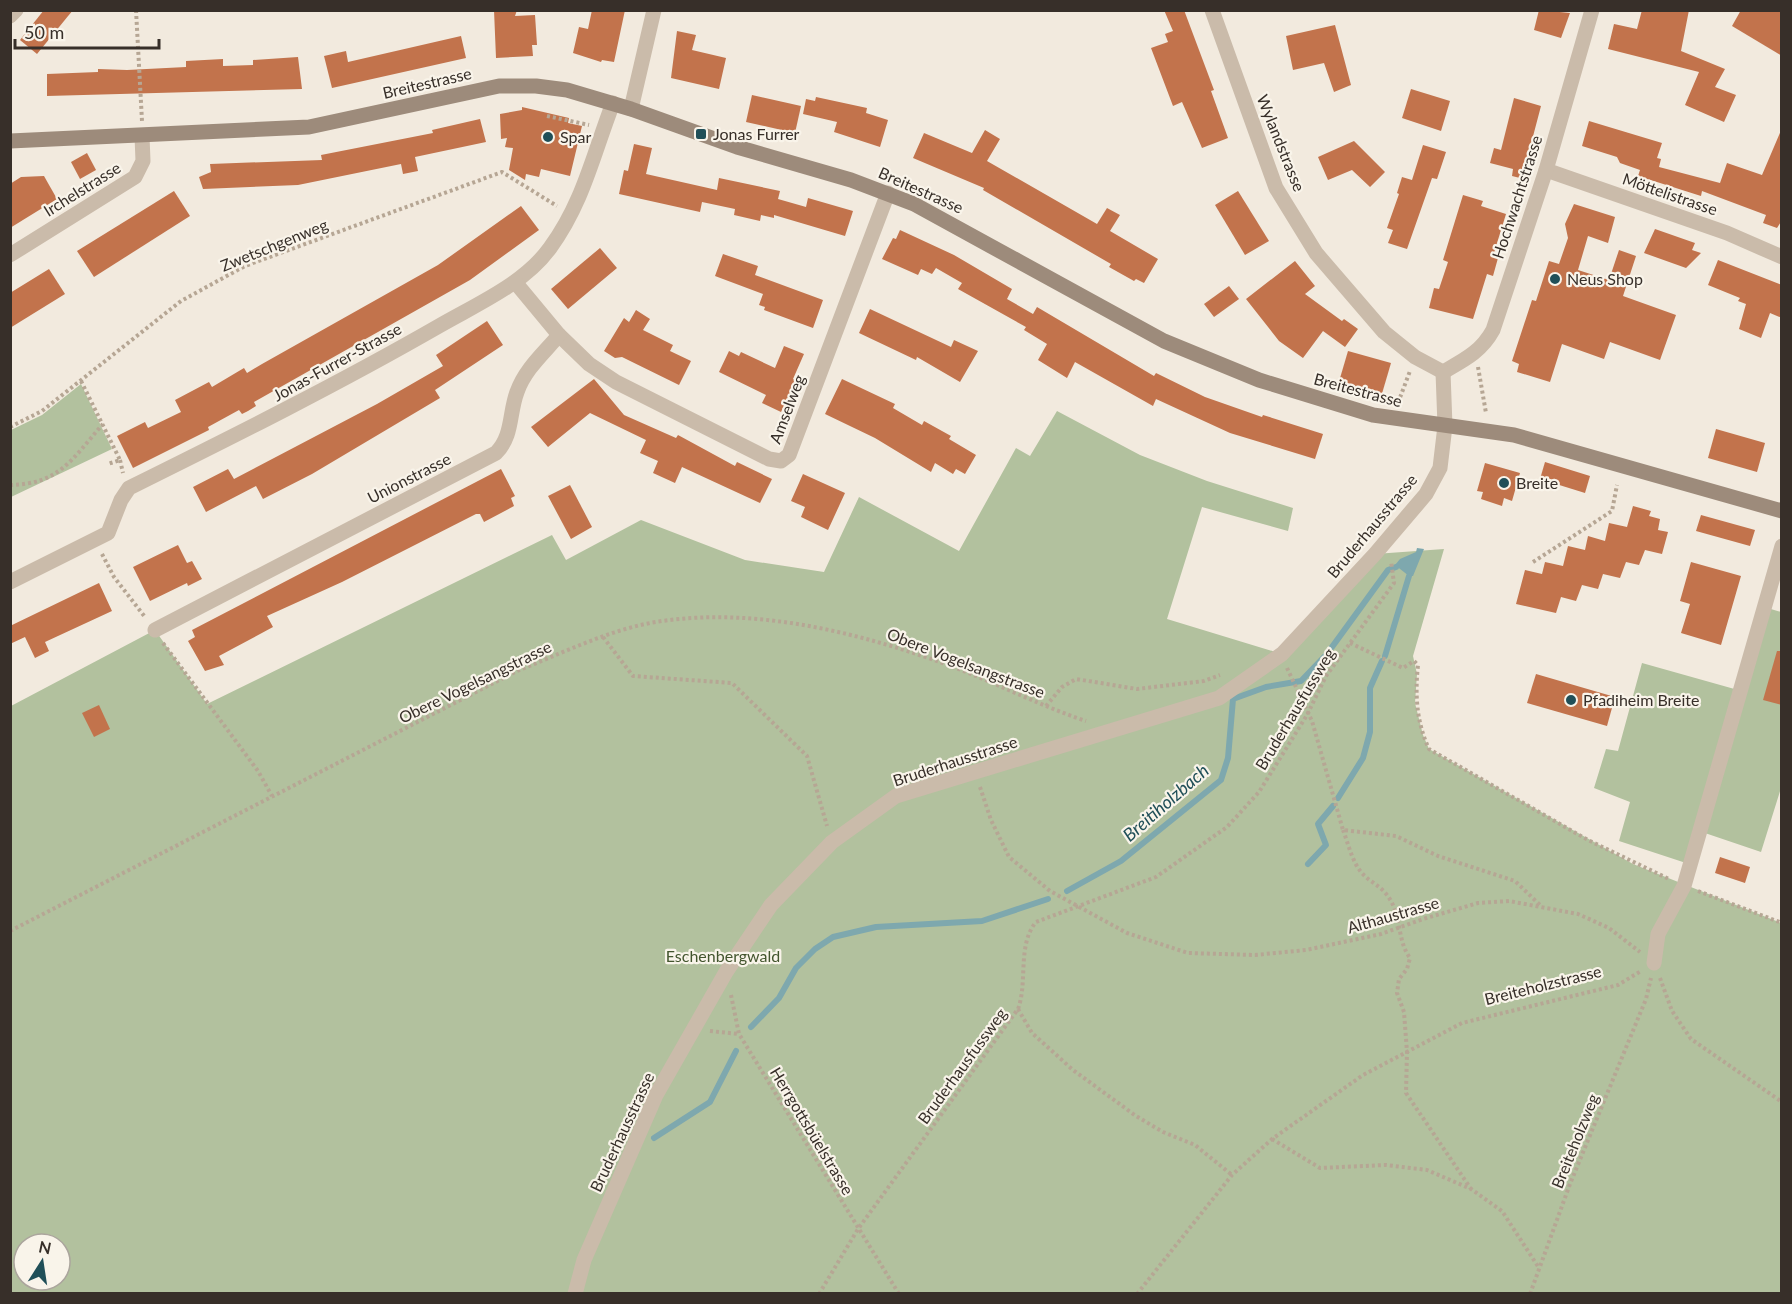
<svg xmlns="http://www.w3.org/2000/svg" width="1792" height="1304" viewBox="0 0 1792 1304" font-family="Lato,sans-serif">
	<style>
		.green { fill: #b2c19e; fill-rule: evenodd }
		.water { fill: #7ea8ae }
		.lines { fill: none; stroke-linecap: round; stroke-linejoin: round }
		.stream { stroke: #7ea8ae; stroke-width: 6 }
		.building { fill: #c2734c }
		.path { stroke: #b6a694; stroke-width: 4; stroke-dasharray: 3 3; stroke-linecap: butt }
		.street { stroke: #cabbaa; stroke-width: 15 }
		.secondary { stroke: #9d8b7b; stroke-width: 15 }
		.poi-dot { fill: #204f58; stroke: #f9f4ea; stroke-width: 2 }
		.labels { text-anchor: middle; stroke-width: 4.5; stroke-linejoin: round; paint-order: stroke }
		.street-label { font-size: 16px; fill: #372f29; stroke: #f9f4ea }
		.poi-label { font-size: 16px; fill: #372f29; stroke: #f9f4ea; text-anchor: start }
		.park-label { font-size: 16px; fill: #43552e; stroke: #f9f4ea }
		.water-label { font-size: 18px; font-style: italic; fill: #204f58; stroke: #f9f4ea }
	</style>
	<rect width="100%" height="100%" fill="#f2eade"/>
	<g class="green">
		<path d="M81,384L112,449L11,497V430L42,415Z"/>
		<path d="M1057,411L1140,455L1207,481L1293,508L1288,531L1202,507L1167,619L1282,654L1375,554L1444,549L1413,656L1417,674L1415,703L1423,735L1429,749L1633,864L1781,923V1293L11,1294V706L155,630L207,704L552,535L566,560L641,520L745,560L824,572L859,497L959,551L1016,448L1030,456ZM24,1244H60V1280H24Z"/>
		<path d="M1764,607L1781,612V788L1761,852L1699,831L1689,864L1619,841L1630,802L1594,788L1606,749L1618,751L1642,663L1738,690Z"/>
	</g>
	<path class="water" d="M1417,548L1424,549L1413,576H1409L1395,565L1400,559L1416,552Z"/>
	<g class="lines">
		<g class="stream">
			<path d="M1332,647L1388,570L1396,567"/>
			<path d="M1385,656L1409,576"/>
			<path d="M1338,798L1363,758L1370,732V688L1382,661"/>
			<path d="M1308,864L1326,845L1318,824L1333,806"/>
			<path d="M1067,891L1121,861L1221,780L1228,758L1233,699L1266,687L1301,681L1325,656"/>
			<path d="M751,1027L779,998L796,968L815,949L833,937L876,927L982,921L1048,899"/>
			<path d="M654,1138L710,1102L736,1051"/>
		</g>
	</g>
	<g class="building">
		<path d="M44,10H73L37,54L20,40Z"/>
		<path d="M494,10H517L515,16L535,15L537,45H532L533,56L496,58Z"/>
		<path d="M592,10H625L614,62L602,60L601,62L573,53L579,27L588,29Z"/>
		<path d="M1164,10H1184L1214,90L1211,91L1228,138L1202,148L1182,102L1173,106L1151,48L1168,42L1165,34L1173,31Z"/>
		<path d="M1539,10L1570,13L1561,38L1534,30Z"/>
		<path d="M1642,10H1689L1681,51L1725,69L1715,87L1736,95L1724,122L1685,105L1699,72L1608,49L1614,24L1637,29Z"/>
		<path d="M1741,10H1782V56L1732,26Z"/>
		<path d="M1335,25L1351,85L1334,92L1324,63L1293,70L1286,36Z"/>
		<path d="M677,31L696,35L692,50L726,58L719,89L671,78Z"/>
		<path d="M461,36L466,58L332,88L324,56L346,51L348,62Z"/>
		<path d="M298,57L302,89L47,96V74L98,72V69L127,70L186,67V61L223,59V66L253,65V60Z"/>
		<path d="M1411,89L1450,101L1441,131L1402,118Z"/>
		<path d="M752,95L801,106L795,133L746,122Z"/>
		<path d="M816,97L867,108L866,113L888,120L880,147L834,132L837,122L803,114L806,99L815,101Z"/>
		<path d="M1514,98L1541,106L1526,163L1532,164L1528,180L1512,176L1513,169L1490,163L1494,148L1501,150Z"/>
		<path d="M522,107L569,118L568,123L582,126L570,176L541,169L539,177L526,174L525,180L509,170L513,148L505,147L507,138L501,139L500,114L522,110Z"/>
		<path d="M480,119L486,142L415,157L418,171L403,174L401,164L298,185L203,189L199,177L211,172L210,164L322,160L321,155L433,133L432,130Z"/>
		<path d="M1589,121L1662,143L1657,158L1661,159L1659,167L1720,183L1727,163L1762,175L1782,128V220L1777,228L1763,223L1766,215L1702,191L1701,196L1638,176L1640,170L1620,163L1617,157L1582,146Z"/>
		<path d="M985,130L1000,139L987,161L1097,224L1107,208L1120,215L1110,231L1158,259L1144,283L1136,279L1134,281L1109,267L1111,264L983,190L984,188L913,158L924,133L972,153Z"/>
		<path d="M1354,141L1385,172L1370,187L1352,170L1328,180L1318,157Z"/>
		<path d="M634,144L652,148L646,174L717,190L719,178L780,191L778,199L806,207L808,198L853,211L845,236L774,215V218L761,215L760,221L734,215L735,209L702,202L700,212L619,194L624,170L628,171Z"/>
		<path d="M1423,145L1446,152L1437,179L1432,178L1407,249L1388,243L1393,230L1387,228L1399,194L1397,193L1402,177L1412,180Z"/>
		<path d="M87,153L96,170L80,179L71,162Z"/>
		<path d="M44,176L57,199L10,228V184L21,177Z"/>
		<path d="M174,191L190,216L94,277L77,251Z"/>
		<path d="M1238,191L1269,241L1245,255L1215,205Z"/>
		<path d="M1463,195L1483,201L1481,206L1506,214L1493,256L1498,258L1493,276L1487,274L1473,319L1429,308L1434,288L1439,289L1448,262L1443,260Z"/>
		<path d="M1574,204L1615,217L1608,243L1588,236L1578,270L1609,280L1619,250L1636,256L1623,296L1676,315L1660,360L1610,342L1604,359L1562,344L1550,382L1517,372L1519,364L1512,361L1532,300L1536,301L1549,261L1559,264L1568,238L1565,224Z"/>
		<path d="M521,206L539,230L470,280L254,402L256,406L248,411L242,414L239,410L208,427L209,430L133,468L117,436L145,422L148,428L181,412L175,400L209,382L212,387L244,368L247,373L262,364L438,265Z"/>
		<path d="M1655,229L1695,243L1692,250L1701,253L1686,268L1644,253Z"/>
		<path d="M900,230L954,255L1012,289L1007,299L1033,314L1037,307L1154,376L1156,373L1205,397L1262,417L1263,415L1323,434L1315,459L1230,433L1156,399L1153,406L1075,362L1067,378L1038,360L1047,344L1024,330L1026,327L958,289L962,283L936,268L932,274L921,269L918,275L882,259L893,238L896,239Z"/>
		<path d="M600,248L617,268L568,309L551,289Z"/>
		<path d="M723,254L758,266L755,275L823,300L813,328L764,310L765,307L759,305L763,294L715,276Z"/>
		<path d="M1718,260L1782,285V318L1770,313L1761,338L1739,329L1746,304L1738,301L1740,298L1708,285Z"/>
		<path d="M1295,261L1315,286L1305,294L1342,321L1344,319L1358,329L1345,347L1323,331L1303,358L1279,341L1246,299Z"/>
		<path d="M49,269L65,294L10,328V293Z"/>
		<path d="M1229,286L1239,299L1214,317L1204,304Z"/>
		<path d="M870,309L951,347L954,340L978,351L960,382L917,357L916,360L859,333Z"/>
		<path d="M636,310L650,319L643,330L673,345L670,351L691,361L679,385L622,357L615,358L604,351L624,318L629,322Z"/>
		<path d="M487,321L503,345L435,390L440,398L312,474L263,499L256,486L206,512L193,487L228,469L234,479L377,404L443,366L436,355Z"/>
		<path d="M784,346L804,354L793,379L796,380L781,412L762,403L766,395L719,372L729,351L739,356L741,352L775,368Z"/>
		<path d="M1348,351L1391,363L1381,397L1338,385Z"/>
		<path d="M594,379L624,415L676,438L678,435L735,466L737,462L772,479L760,503L682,467L675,483L653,473L658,461L640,453L646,440L590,413L548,447L531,427Z"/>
		<path d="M842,379L895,404L893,408L922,425L924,421L951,436L949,439L976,455L965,474L956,469L953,474L935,463L931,472L875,438L825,414Z"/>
		<path d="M1716,429L1765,443L1757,472L1708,458Z"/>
		<path d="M1545,462L1590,476L1585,493L1540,479Z"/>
		<path d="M1485,463L1520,473L1512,501L1504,498L1502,506L1481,499L1483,492L1477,491Z"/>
		<path d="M501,469L515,496L511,498L514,506L484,522L480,514H476L342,582L267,616L273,627L219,656L224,665L205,671L188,641L195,637L192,630Z"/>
		<path d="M803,474L845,493L828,530L801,517L805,507L791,501Z"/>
		<path d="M570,485L592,527L571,539L548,496Z"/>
		<path d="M1633,506L1651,511L1649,516L1660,519L1658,530L1668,532L1662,554L1645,550L1639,565L1626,562L1620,578L1603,574L1598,589L1582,585L1576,601L1561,597L1556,613L1516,604L1525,570L1542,574L1545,562L1563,566L1568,546L1585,550L1588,536L1605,541L1609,523L1627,527Z"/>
		<path d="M1701,515L1755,530L1750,546L1696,531Z"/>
		<path d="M178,545L187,563L192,561L202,579L188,586L187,583L150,601L133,567Z"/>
		<path d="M1691,562L1741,576L1721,645L1681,633L1690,604L1680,601Z"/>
		<path d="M99,583L112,611L45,642L49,651L35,658L25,637L10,644V626Z"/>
		<path d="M1777,651H1782V705L1763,700Z"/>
		<path d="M1536,674L1615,697L1607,726L1527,703Z"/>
		<path d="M99,705L110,729L94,737L82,713Z"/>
		<path d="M1720,857L1750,867L1745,883L1715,873Z"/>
	</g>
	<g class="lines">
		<g class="path">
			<path d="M136,10L142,121"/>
			<path d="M547,116L589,125"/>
			<path d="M1478,367L1486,413"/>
			<path d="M81,381L120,460L108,464"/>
			<path d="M1398,403L1410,371"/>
			<path d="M10,427L42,411L181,301L245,266L502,172L557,206"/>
			<path d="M120,460L123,473"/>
			<path d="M10,485C60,484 72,459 103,424"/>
			<path d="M102,554L114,577L145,617"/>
			<path d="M1533,562L1612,511L1617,485"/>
			<path d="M603,637L633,676L732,683L807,756L827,826"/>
			<path d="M163,643L258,771L272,796"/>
			<path d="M1350,643L1403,668L1414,661L1418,665C1415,694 1416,721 1429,749L1588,840L1669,879"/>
			<path d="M1287,668L1312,721L1343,830L1396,836L1438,856L1515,881L1540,905"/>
			<path d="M1046,706L1062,687L1076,679L1137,689L1204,681L1220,675"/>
			<path d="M980,787L991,820L1009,857L1050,891L1127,933L1188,953L1255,955L1306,950L1381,934L1423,919L1478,903L1509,901L1578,914L1609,928L1640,952"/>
			<path d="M1343,830C1348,843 1352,861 1361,872C1371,884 1382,885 1391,901C1401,919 1398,942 1410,958L1407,969L1399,979L1397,993L1404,1012L1407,1052L1406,1093L1471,1189"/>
			<path d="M1698,891L1782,923"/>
			<path d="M10,931L517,671C563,653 612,628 662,621C760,607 865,634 956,668C1000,685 1041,706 1086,721"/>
			<path d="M1660,978L1672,1011L1691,1039L1782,1102"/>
			<path d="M731,995L739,1034L899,1294"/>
			<path d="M1018,1009L1032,1033L1073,1070L1136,1116L1163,1132L1195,1145L1232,1175"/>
			<path d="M710,1031L739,1034"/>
			<path d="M1272,1139L1320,1168L1386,1165L1427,1170L1471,1189L1502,1211L1539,1268"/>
			<path d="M819,1294L858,1229L1018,1009C1028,982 1017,945 1036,922L1156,877L1227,827L1259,792L1307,715L1326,676L1394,583L1391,561"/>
			<path d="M1137,1294L1232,1175L1272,1139L1363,1075L1462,1023L1618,985L1641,971"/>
			<path d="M1530,1294L1570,1184L1646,999L1651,978"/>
		</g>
		<g class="street">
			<path d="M1212,10L1276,188L1316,253L1384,332L1415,357L1443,372"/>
			<path d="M10,16L16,10"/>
			<path d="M631,109L654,10"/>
			<path d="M1546,170L1727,233L1782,257"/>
			<path d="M10,255L135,177L143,161L142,136"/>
			<path d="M559,335L589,364L616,382L769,459L781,461L789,455L888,193"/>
			<path d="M1443,372C1464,360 1481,352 1493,330L1546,170L1592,10"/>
			<path d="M10,582L108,533L121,500L129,488C234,436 338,384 439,326C477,304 524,284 550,248C583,203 593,155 613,103"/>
			<path d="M155,630L496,453C513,436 509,413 517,392C525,369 544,353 559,335L515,282"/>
			<path d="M1654,963L1658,934L1684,886L1782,546"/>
			<path d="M575,1294L584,1260L656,1095L726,972L771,905L832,842L896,796L1219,698L1282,654L1375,554L1426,494L1440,468L1445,426L1443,372"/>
		</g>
		<path class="secondary" d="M10,141L309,127L499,86H536L567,90L631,109L737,147L851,180L914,204L1164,341L1259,380L1373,415L1514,435L1782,511"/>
	</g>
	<g class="poi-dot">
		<rect x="695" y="128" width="12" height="12" rx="3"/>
		<circle cx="548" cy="137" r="6"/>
		<circle cx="1555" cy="279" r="6"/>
		<circle cx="1504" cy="483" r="6"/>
		<circle cx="1571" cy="700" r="6"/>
	</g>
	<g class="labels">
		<g class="street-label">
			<text transform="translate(427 83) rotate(-13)" y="6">Breitestrasse</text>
			<text transform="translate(1281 143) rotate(68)" y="6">Wylandstrasse</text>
			<text transform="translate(82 189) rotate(-32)" y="6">Irchelstrasse</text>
			<text transform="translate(921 190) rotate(24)" y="6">Breitestrasse</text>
			<text transform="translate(1670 194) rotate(19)" y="6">Möttelistrasse</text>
			<text transform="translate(1517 197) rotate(-72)" y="6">Hochwachtstrasse</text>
			<text transform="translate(274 245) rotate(-22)" y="6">Zwetschgenweg</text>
			<text transform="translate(337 362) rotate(-29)" y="6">Jonas-Furrer-Strasse</text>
			<text transform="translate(1358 390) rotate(15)" y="6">Breitestrasse</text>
			<text transform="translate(787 409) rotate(-69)" y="6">Amselweg</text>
			<text transform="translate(409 478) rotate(-27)" y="6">Unionstrasse</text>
			<text transform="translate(1372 526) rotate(-50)" y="6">Bruderhausstrasse</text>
			<text transform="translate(966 663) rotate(21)" y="6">Obere Vogelsangstrasse</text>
			<text transform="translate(475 682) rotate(-26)" y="6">Obere Vogelsangstrasse</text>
			<text transform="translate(1295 709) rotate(-59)" y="6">Bruderhausfussweg</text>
			<text transform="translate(955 761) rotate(-18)" y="6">Bruderhausstrasse</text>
			<text transform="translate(1393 915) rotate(-16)" y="6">Althaustrasse</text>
			<text transform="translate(1543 985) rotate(-14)" y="6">Breiteholzstrasse</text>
			<text transform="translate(962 1066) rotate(-54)" y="6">Bruderhausfussweg</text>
			<text transform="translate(812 1131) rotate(59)" y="6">Herrgottsbüelstrasse</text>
			<text transform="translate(622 1132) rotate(-65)" y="6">Bruderhausstrasse</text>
			<text transform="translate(1575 1141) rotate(-68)" y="6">Breiteholzweg</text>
		</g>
		<g class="poi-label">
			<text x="713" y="140">Jonas Furrer</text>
			<text x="560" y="143">Spar</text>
			<text x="1567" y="285">Neus Shop</text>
			<text x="1516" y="489">Breite</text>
			<text x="1583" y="706">Pfadiheim Breite</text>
		</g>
		<g class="park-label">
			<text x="723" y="962">Eschenbergwald</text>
		</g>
		<g class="water-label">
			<text transform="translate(1166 803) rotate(-41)" y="6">Breitiholzbach</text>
		</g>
	</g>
	<rect width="1792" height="1304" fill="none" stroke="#372f29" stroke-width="24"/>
	<g transform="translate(42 1262) rotate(12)"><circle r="28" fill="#f9f4ea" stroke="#aba59d" stroke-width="1.5"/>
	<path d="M0-4.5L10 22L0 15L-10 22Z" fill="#204f58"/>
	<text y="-9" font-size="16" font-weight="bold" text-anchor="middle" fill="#372f29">N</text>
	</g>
	<path d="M15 39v9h144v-9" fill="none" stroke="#372f29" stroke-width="3"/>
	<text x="24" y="39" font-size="18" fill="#372f29" stroke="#f9f4ea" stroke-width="4.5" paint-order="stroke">50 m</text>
</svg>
